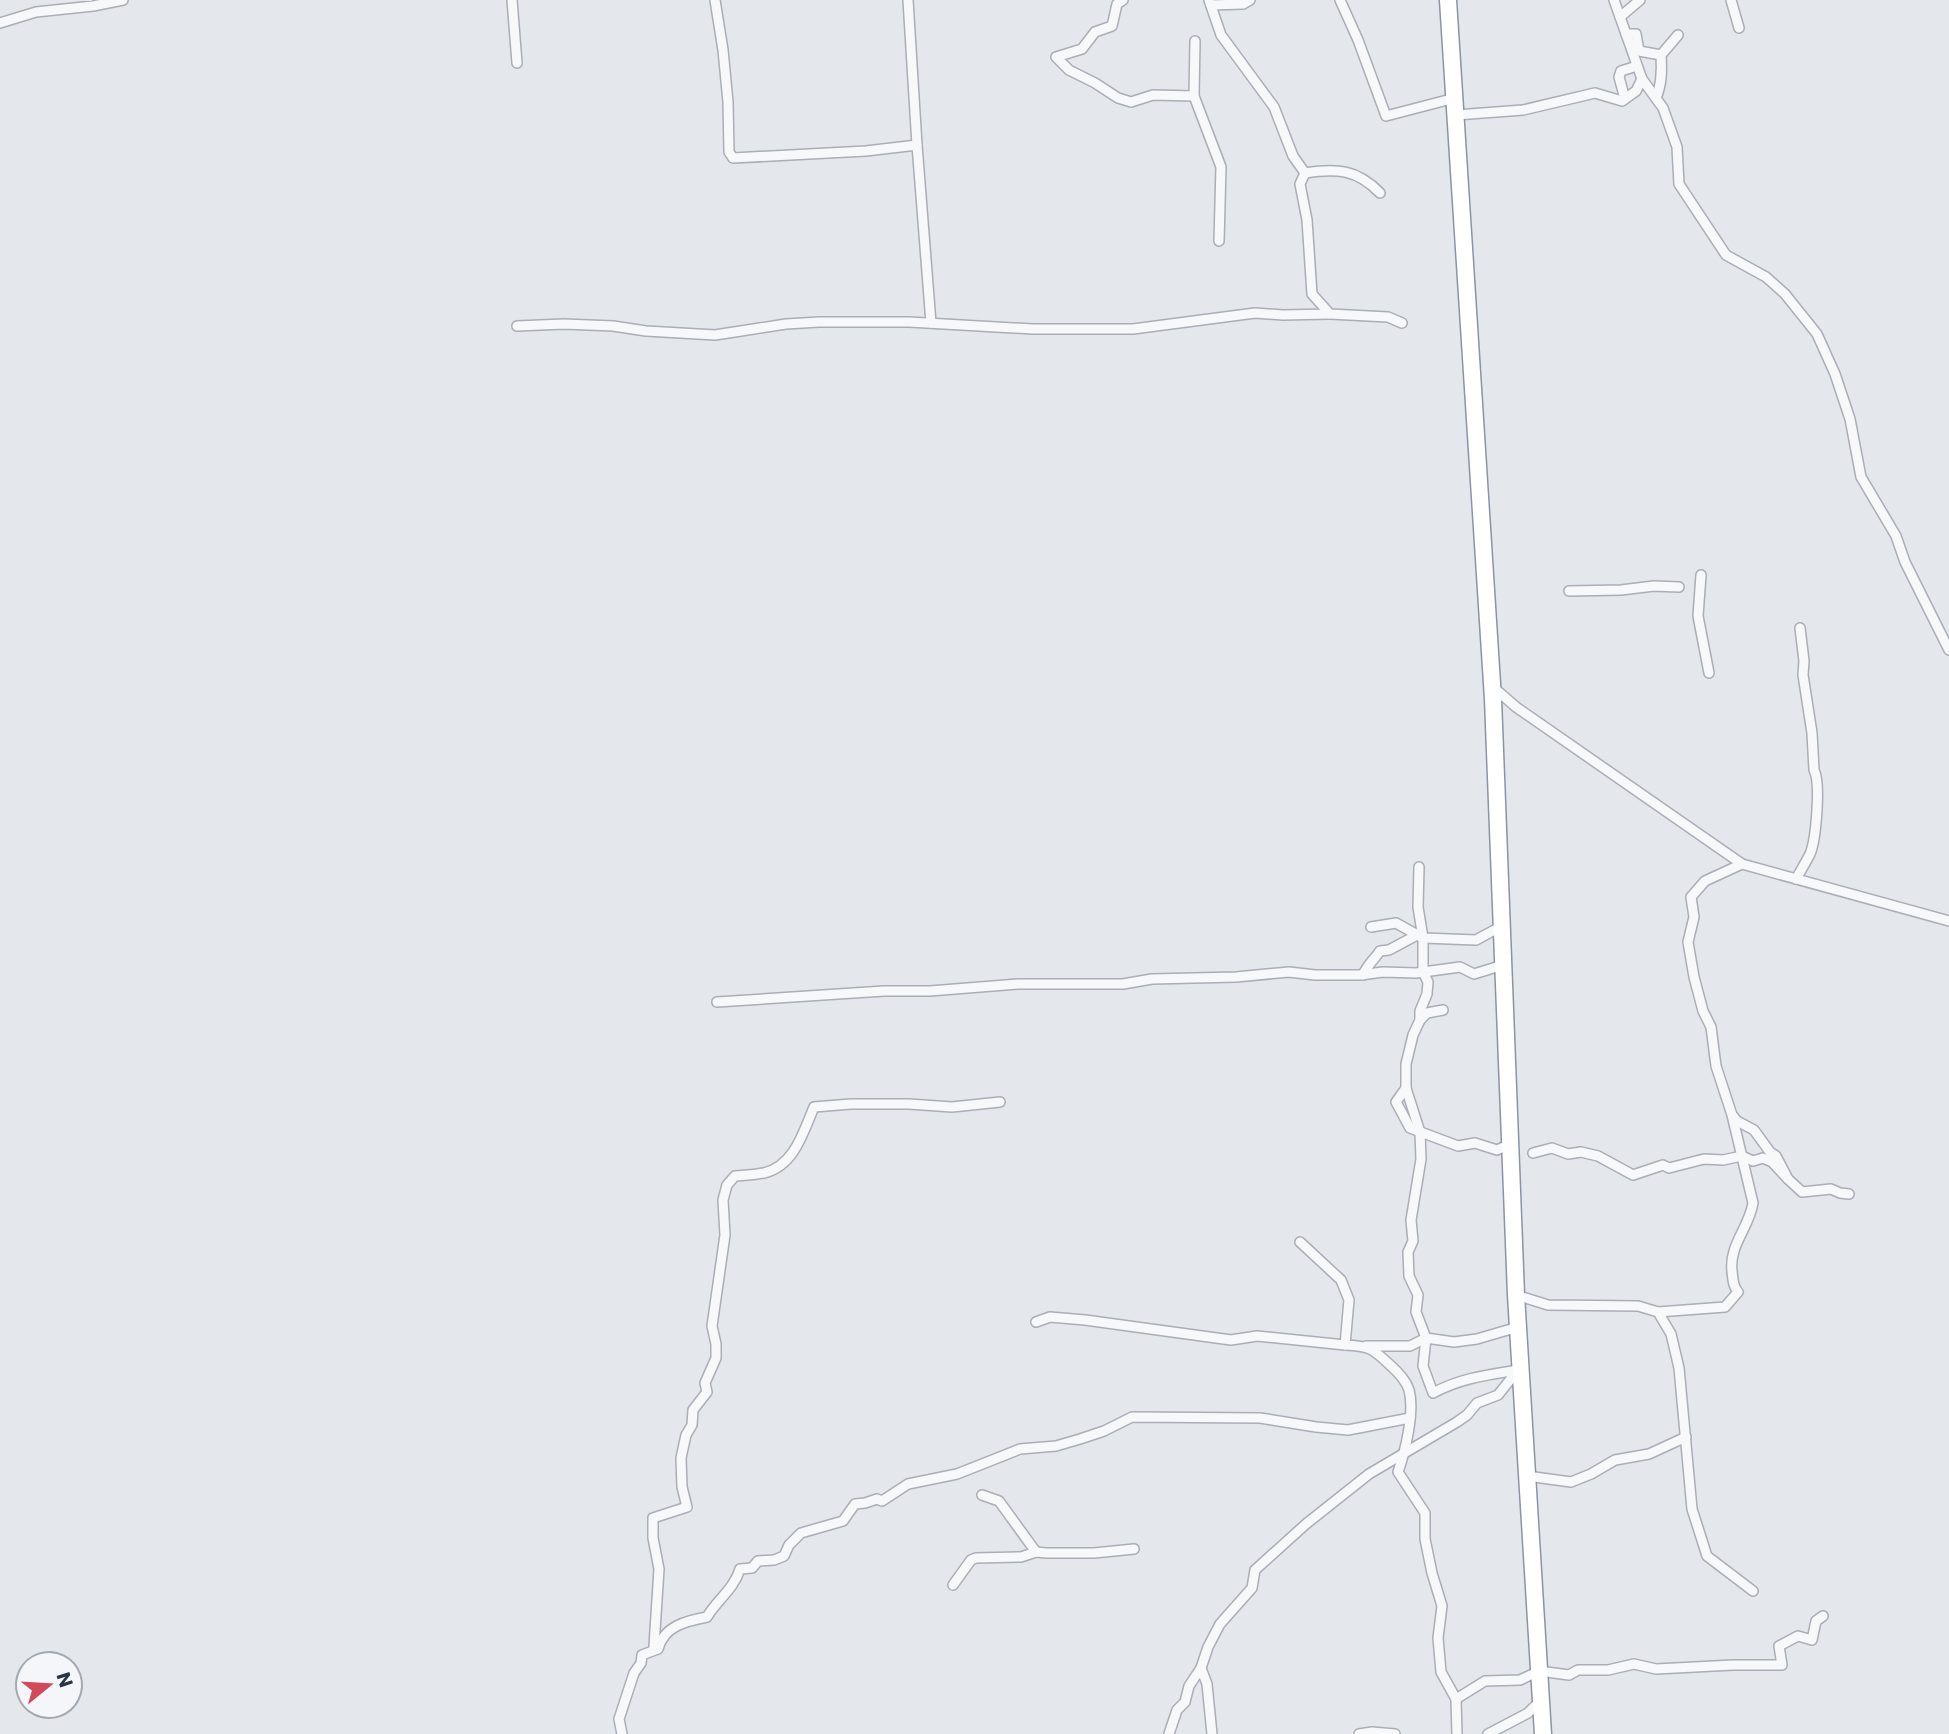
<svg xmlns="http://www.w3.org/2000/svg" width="1949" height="1734" viewBox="0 0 1949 1734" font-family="Poppins,sans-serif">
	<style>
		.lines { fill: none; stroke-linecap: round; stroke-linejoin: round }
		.street-casing { stroke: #a9aeb7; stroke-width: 12 }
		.highway-casing { stroke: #8b94a3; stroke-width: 19 }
		.street { stroke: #f7f8fa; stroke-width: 9 }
		.highway { stroke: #fff; stroke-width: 16 }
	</style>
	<rect width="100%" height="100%" fill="#e4e7ec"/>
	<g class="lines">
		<defs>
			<g id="street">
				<path d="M512,0L517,63"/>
				<path d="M715,0L723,50L728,102L729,152L733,158L866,151L917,145L931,323"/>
				<path d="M908,0L917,145"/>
				<path d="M1123,0L1117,4L1112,26L1095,32L1082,49L1056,57L1069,70L1095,83L1118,98L1131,102L1153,95L1194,96"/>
				<path d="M1209,0L1221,35L1274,107L1293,156L1305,173L1300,184L1307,220L1312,294L1330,314L1388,317L1402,323"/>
				<path d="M1340,0L1358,40L1386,116L1455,98"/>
				<path d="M1614,0L1642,79L1663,108L1677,147L1679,184L1726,255L1766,277L1785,294L1817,334L1835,374L1850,419L1861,477L1896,536L1905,562L1949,650"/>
				<path d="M1731,0L1739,28"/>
				<path d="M1211,5L1243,4L1250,0"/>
				<path d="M1620,17L1640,0"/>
				<path d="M0,23L36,12L93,6L123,0"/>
				<path d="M1626,34H1636L1639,51L1661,55"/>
				<path d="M1195,41L1194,96L1221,167L1219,241"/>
				<path d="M1656,98C1662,84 1662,70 1661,55L1678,35"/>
				<path d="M1625,99L1619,77L1621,71L1637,66"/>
				<path d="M1456,115L1523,110L1595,93L1622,101L1636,91L1642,79"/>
				<path d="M1305,173C1336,168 1357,169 1380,193"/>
				<path d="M517,326L564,324L613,326L646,331L715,335L786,324L819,322H909L1033,329H1133L1255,313L1283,315L1330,314"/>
				<path d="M1701,575L1698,616L1709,673"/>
				<path d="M1569,591L1621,590L1654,586L1679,587"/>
				<path d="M1493,687L1516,707L1742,864L1949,921"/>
				<path d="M1419,867L1418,907L1423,938V972L1428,982L1427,994L1420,1011V1020L1413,1035L1406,1064V1088L1420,1132L1421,1159L1411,1220L1413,1241L1408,1252L1409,1276L1418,1295L1416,1312L1426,1338L1423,1366L1433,1393C1461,1378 1487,1375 1518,1370"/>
				<path d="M1796,879C1801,870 1806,862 1810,854C1816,840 1821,783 1814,770L1812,733L1803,675L1804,661L1800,628"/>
				<path d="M1371,927L1396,923L1423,938L1476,940L1502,926"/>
				<path d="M1363,975C1367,965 1374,960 1380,951L1389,950L1417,935"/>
				<path d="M717,1002L884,991H930L1018,984H1123L1152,979L1236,977L1289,972L1315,975H1360L1383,972L1416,973L1460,967L1474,974L1503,965"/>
				<path d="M1420,1020L1427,1013L1443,1010"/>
				<path d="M1406,1088L1396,1102L1410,1128L1458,1146L1475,1143L1497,1150L1510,1144"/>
				<path d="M1733,1116L1737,1121L1754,1130L1770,1152L1776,1156L1788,1179L1802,1192L1831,1189L1840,1193L1849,1194"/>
				<path d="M1533,1153L1552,1148L1568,1154L1581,1152L1598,1156L1633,1175L1663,1165L1669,1168L1704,1159L1723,1160L1742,1156L1753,1161L1763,1158L1772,1162L1788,1179"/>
				<path d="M1300,1242L1341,1280L1349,1300L1345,1345C1369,1346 1372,1348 1389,1364C1397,1371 1406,1380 1409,1390C1415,1412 1405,1452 1398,1472L1425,1513V1539L1432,1573L1442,1606L1438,1638L1441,1672L1456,1699L1485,1681L1520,1680L1539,1671L1569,1675L1578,1670H1608L1634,1664L1656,1669L1733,1665H1782L1779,1646L1798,1636L1812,1640L1816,1621L1823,1616"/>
				<path d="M1516,1295L1548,1305L1638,1306L1658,1312L1725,1307L1738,1292C1733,1286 1733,1280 1732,1271C1729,1245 1749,1228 1753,1203L1732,1115L1716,1066L1711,1027L1703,1011L1694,977L1688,942L1694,917L1691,897L1705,881L1742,864"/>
				<path d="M1658,1312L1671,1334L1679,1368L1692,1509L1707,1556L1753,1591"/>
				<path d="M1036,1322L1050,1317L1085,1320L1231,1340L1257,1336L1345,1345"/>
				<path d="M1366,1346H1410L1426,1338L1454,1342L1477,1339L1518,1327"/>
				<path d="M1527,1476L1571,1482L1591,1474L1615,1460L1649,1454L1686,1437"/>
				<path d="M982,1495L999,1501L1036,1552"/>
				<path d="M953,1585L971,1560L976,1558L1021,1557L1036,1552L1046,1553H1094L1134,1549"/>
				<path d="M654,1646L659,1569L653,1538V1518L687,1507L682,1487L681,1458L686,1435L692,1425L693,1410L707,1392L705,1383L716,1358V1344L712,1326L725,1235L723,1200L727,1185L735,1176C744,1175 754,1175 764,1173C794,1166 803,1133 814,1107L851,1104H909L952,1107L1000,1102"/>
				<path d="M1201,1668L1207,1684L1212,1734"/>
				<path d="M1456,1699L1457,1734"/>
				<path d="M622,1734L619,1719L634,1673L641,1663L642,1655L658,1649C664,1626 686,1621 707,1617C717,1600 734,1589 740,1569L752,1568L758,1561L774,1560L784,1556L789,1545L801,1533L843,1521L855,1504L865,1503L877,1499L882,1501L908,1484L957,1474L1020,1449L1056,1446L1080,1439L1104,1431L1132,1417L1260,1418L1316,1427L1348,1430L1410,1418"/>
				<path d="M1169,1734L1177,1710L1185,1702L1189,1686L1201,1668L1208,1647L1220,1624L1252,1588L1255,1570L1306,1524L1369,1474L1457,1422L1467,1415L1477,1403L1498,1395L1518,1370"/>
				<path d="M1359,1734L1372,1732L1395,1734"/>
				<path d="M1488,1734L1528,1713L1540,1701"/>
			</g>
			<path id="highway" d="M1448,0L1493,699L1516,1295L1543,1734"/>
		</defs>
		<use href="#street" class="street-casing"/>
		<use href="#highway" class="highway-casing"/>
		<use href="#street" class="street"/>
		<use href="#highway" class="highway"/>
	</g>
	<g transform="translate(49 1685) rotate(72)"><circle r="33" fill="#f4f6f9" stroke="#a4a8b1" stroke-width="2"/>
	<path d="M0-5L12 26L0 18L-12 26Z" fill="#d1495b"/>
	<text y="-10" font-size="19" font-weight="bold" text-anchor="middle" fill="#2b3445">N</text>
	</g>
</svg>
